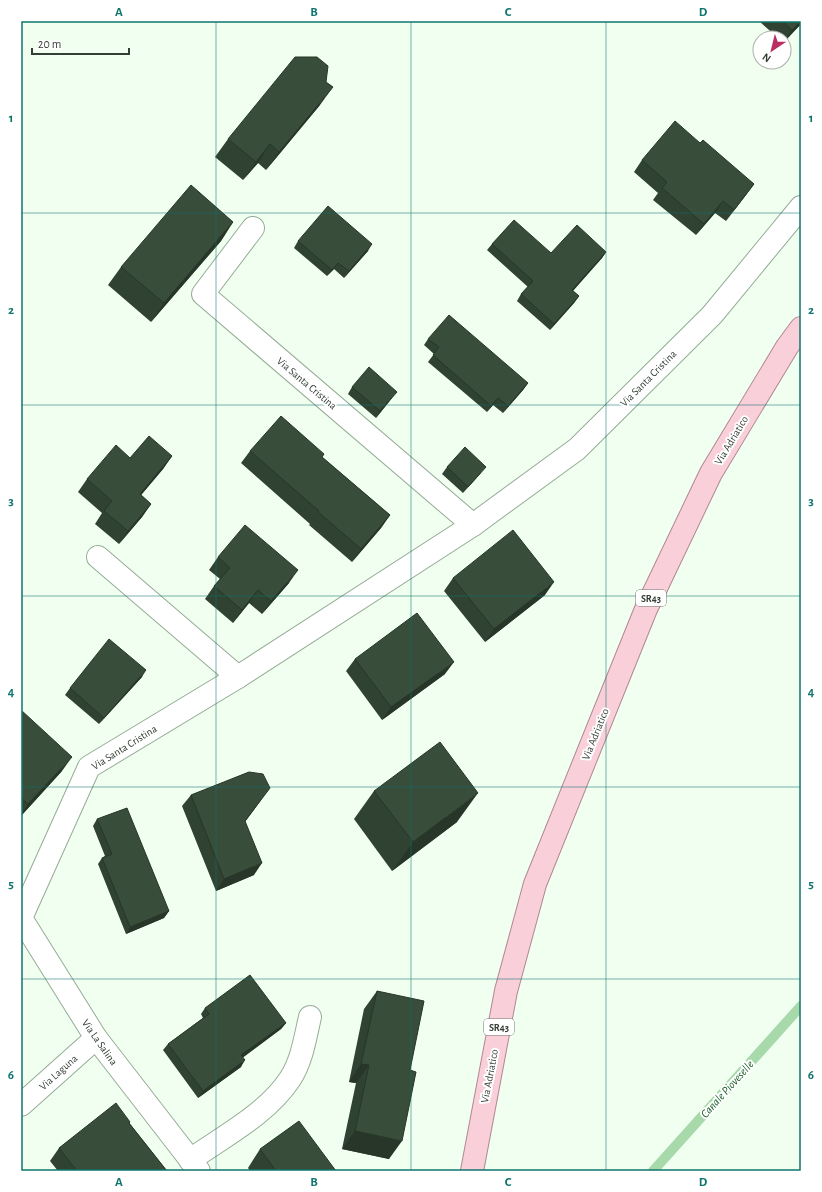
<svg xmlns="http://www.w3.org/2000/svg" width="822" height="1192" viewBox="0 0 822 1192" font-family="'Alegreya Sans',sans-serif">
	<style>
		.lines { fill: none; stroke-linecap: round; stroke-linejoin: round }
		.stream { stroke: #a7d9ab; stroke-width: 10 }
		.minor-casing { stroke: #95ac96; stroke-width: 24 }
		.major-casing { stroke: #b18791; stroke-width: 24 }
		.minor { stroke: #fff; stroke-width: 22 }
		.major { stroke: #f9cfda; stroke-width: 22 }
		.wall { fill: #304232 }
		.shaded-wall { fill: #273629 }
		.building { fill: #384d3a; stroke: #273629 }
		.grid { fill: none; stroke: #0f766e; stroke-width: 1; stroke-opacity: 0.55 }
		.labels { text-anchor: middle; stroke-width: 4; stroke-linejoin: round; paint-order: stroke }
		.shield { fill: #fff; stroke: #717872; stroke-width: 1 }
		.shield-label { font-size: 10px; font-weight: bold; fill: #343e35 }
		.street-label { font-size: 11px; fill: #343e35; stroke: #fff }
		.water-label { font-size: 12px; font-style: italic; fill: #1b6129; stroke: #fff }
		.neatline { fill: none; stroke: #0f766e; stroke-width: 1.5 }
		.grid-label { font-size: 13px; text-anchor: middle; font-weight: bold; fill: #0f766e }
	</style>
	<rect width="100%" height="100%" fill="#f0fff0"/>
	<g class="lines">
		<path class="stream" d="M653,1171L801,1006"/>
		<defs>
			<g id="minor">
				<path d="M253,228L203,294L473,525"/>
				<path d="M98,557L238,677"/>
				<path d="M21,1105L96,1038"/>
				<path d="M190,1160C224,1136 267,1114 290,1079C302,1061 305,1038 310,1017"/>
				<path d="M199,1171L96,1038L21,918L89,767L238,677L473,525L577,449L712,315L801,207"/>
			</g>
			<path id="major" d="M472,1171L506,991L535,884L646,609L711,473L787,347L801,328"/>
		</defs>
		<use href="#minor" class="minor-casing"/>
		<use href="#major" class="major-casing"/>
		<use href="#minor" class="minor"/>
		<use href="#major" class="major"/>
	</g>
	<g class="wall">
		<path d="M759,21H801V24L784,42V38H778Z"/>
		<path d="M320,105L266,170L258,163L243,180L215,157L228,139Z"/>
		<path d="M700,143L754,184L726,221L715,213L696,235L653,200L658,193L634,172L642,160Z"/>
		<path d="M233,222L221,241L151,322L108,285L121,267Z"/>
		<path d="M298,241L368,251L344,278L334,269L327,276L294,248Z"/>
		<path d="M492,244L551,253L606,252L602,258L573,291L579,296L574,303L550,330L517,301L521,294L528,287L487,250Z"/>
		<path d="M428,339L528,383L523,390L503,413L493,405L487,412L428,362L434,354L424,345Z"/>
		<path d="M352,387L392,398L376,418L348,394Z"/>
		<path d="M250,451L324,454L322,457L390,515L381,528L352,562L309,525L310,524L241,463Z"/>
		<path d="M172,456L163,469L141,495L151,504L142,517L119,544L95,524L102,513L78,492L87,479L130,458Z"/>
		<path d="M447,467L481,473L463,493L442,474Z"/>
		<path d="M218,557L289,583L262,614L249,603L233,623L205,599L214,586L220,579L209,570Z"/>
		<path d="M453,578L545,595L485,642L444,591Z"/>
		<path d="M355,659L445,674L382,720L346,671Z"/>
		<path d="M142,677L99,724L65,695L70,688Z"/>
		<path d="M21,710L62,771L21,816Z"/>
		<path d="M374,791L457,822L392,871L354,819Z"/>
		<path d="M191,795L261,800L245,822L254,875L216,891L182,806Z"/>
		<path d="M97,819L169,911L164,918L126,934L98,864L102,858L105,856L93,826Z"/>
		<path d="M377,991L410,1070L389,1159L342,1149L356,1083L349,1082L364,1009Z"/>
		<path d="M205,1008L286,1023L281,1029L243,1057L241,1067L198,1098L163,1050L168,1044L203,1018L201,1014Z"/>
		<path d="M130,1122V1124L167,1171H58L50,1161L59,1148Z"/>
		<path d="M260,1149L336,1171H250L248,1168Z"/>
	</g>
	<g class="shaded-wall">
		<path d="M801,21V24L784,42L792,30Z"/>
		<path d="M333,87L320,105L266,170L279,152Z"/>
		<path d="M270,144L258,163L243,180L256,162Z"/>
		<path d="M754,184L746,195L726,221L734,210Z"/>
		<path d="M723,201L715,213L696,235L704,224Z"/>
		<path d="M233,222L221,241L151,322L164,303Z"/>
		<path d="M372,244L368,251L344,278L349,271Z"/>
		<path d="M606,252L602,258L567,297L572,290Z"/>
		<path d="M338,263L334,269L327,276L332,270Z"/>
		<path d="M579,296L574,303L550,330L554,324Z"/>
		<path d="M528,383L523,390L503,413L508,406Z"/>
		<path d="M397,392L392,398L376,418L380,411Z"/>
		<path d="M498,398L493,405L487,412L491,406Z"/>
		<path d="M172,456L163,469L131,507L140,494Z"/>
		<path d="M151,504L142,517L119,544L128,531Z"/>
		<path d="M390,515L381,528L352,562L361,549Z"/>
		<path d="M298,570L289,583L262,614L271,601Z"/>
		<path d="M554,582L545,595L485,642L494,629Z"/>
		<path d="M258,590L249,603L233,623L242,610Z"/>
		<path d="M454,662L445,674L382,720L391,707Z"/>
		<path d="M146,670L142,677L99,724L104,718Z"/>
		<path d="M72,757L62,771L21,816V815L28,804Z"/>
		<path d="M478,793L457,822L392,871L413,842Z"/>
		<path d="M262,863L254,875L216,891L224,879Z"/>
		<path d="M169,911L164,918L126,934L130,927Z"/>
		<path d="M286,1023L281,1029L237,1062L241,1055Z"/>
		<path d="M245,1060L241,1067L198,1098L203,1091Z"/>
		<path d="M361,1064L369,1065L356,1083L349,1082Z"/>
		<path d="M355,1131L402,1141L389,1159L342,1149Z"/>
	</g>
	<g class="building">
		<path d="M782,21H801L792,30Z"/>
		<path d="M295,57H317L328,66L326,82L333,87L279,152L270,144L256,162L228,139Z"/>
		<path d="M675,121L700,143L703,140L754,184L734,210L723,201L704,224L662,188L667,182L642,160Z"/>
		<path d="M191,185L233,222L164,303L121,267Z"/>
		<path d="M328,206L372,244L349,271L338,263L332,270L298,241Z"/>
		<path d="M514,220L551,253L577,225L606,252L572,290L579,296L554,324L521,294L533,281L492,244Z"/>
		<path d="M449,315L528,383L508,406L498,398L491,406L433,355L439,347L428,339Z"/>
		<path d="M369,367L397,392L380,411L352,387Z"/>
		<path d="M281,416L324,454L322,457L390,515L361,549L318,512L319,511L250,451Z"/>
		<path d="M149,436L172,456L140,494L151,504L128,531L104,511L112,501L87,479L116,445L130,458Z"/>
		<path d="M465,447L486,467L468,487L447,467Z"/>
		<path d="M245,525L298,570L271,601L258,590L242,610L214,586L230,568L218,557Z"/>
		<path d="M513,530L554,582L494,629L453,578Z"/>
		<path d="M417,613L454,662L391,707L355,659Z"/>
		<path d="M109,639L146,670L104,718L70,688Z"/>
		<path d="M21,710L72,757L28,804L21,798Z"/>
		<path d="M440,742L478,793L413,842L374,791Z"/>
		<path d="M249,772L263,774L270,788L245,821L262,863L224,879L191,795Z"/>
		<path d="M127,808L169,911L130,927L102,858L112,854L97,819Z"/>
		<path d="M250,975L286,1023L241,1055L245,1060L203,1091L168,1044L209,1014L205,1008Z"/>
		<path d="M377,991L424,1001L410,1070L416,1072L402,1141L355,1131L369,1065L361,1064Z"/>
		<path d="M116,1103L130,1122L129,1123L167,1171H77L59,1148Z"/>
		<path d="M299,1121L336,1171H276L260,1149Z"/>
	</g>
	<path class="grid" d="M216,21V1171M411,21V1171M606,21V1171M21,213H801M21,405H801M21,596H801M21,787H801M21,979H801"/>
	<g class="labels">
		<g class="shield">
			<rect x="636" y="590" width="30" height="16" rx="3"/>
			<rect x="484" y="1019" width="30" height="16" rx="3"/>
		</g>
		<g class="shield-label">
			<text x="651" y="602">SR43</text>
			<text x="499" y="1031">SR43</text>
		</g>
		<g class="street-label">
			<text transform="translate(648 378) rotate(-45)" y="4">Via Santa Cristina</text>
			<text transform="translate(307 383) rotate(40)" y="4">Via Santa Cristina</text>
			<text transform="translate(731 440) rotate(-59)" y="4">Via Adriatico</text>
			<text transform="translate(595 734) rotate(-68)" y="4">Via Adriatico</text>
			<text transform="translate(124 747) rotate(-32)" y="4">Via Santa Cristina</text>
			<text transform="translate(100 1042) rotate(55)" y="4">Via La Salina</text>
			<text transform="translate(58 1072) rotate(-42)" y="4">Via Laguna</text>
			<text transform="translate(489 1076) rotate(-79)" y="4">Via Adriatico</text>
		</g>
		<g class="water-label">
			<text transform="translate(727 1089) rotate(-48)" y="4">Canale Pioveselle</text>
		</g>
	</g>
	<rect width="822" height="1192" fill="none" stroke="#ffffff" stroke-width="44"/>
	<g transform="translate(772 50) rotate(215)"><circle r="19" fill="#ffffff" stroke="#aeb2ae"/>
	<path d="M0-3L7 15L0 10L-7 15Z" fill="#b92d64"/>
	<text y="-6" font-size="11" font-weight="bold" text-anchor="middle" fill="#343e35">N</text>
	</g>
	<path d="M32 48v6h97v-6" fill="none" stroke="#343e35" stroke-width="2"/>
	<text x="38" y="48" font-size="12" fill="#343e35" stroke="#ffffff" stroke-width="3" paint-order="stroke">20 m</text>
	<rect x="22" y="22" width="778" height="1148" class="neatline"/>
	<g class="grid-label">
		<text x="119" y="16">A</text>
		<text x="314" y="16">B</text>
		<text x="508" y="16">C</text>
		<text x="703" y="16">D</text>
		<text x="11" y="122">1</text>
		<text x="811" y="122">1</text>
		<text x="11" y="314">2</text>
		<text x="811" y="314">2</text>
		<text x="11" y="505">3</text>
		<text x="811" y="505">3</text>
		<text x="11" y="696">4</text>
		<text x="811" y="696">4</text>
		<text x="11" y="888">5</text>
		<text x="811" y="888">5</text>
		<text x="11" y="1079">6</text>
		<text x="811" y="1079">6</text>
		<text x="119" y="1186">A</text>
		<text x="314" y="1186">B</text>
		<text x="508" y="1186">C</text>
		<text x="703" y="1186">D</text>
	</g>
</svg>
